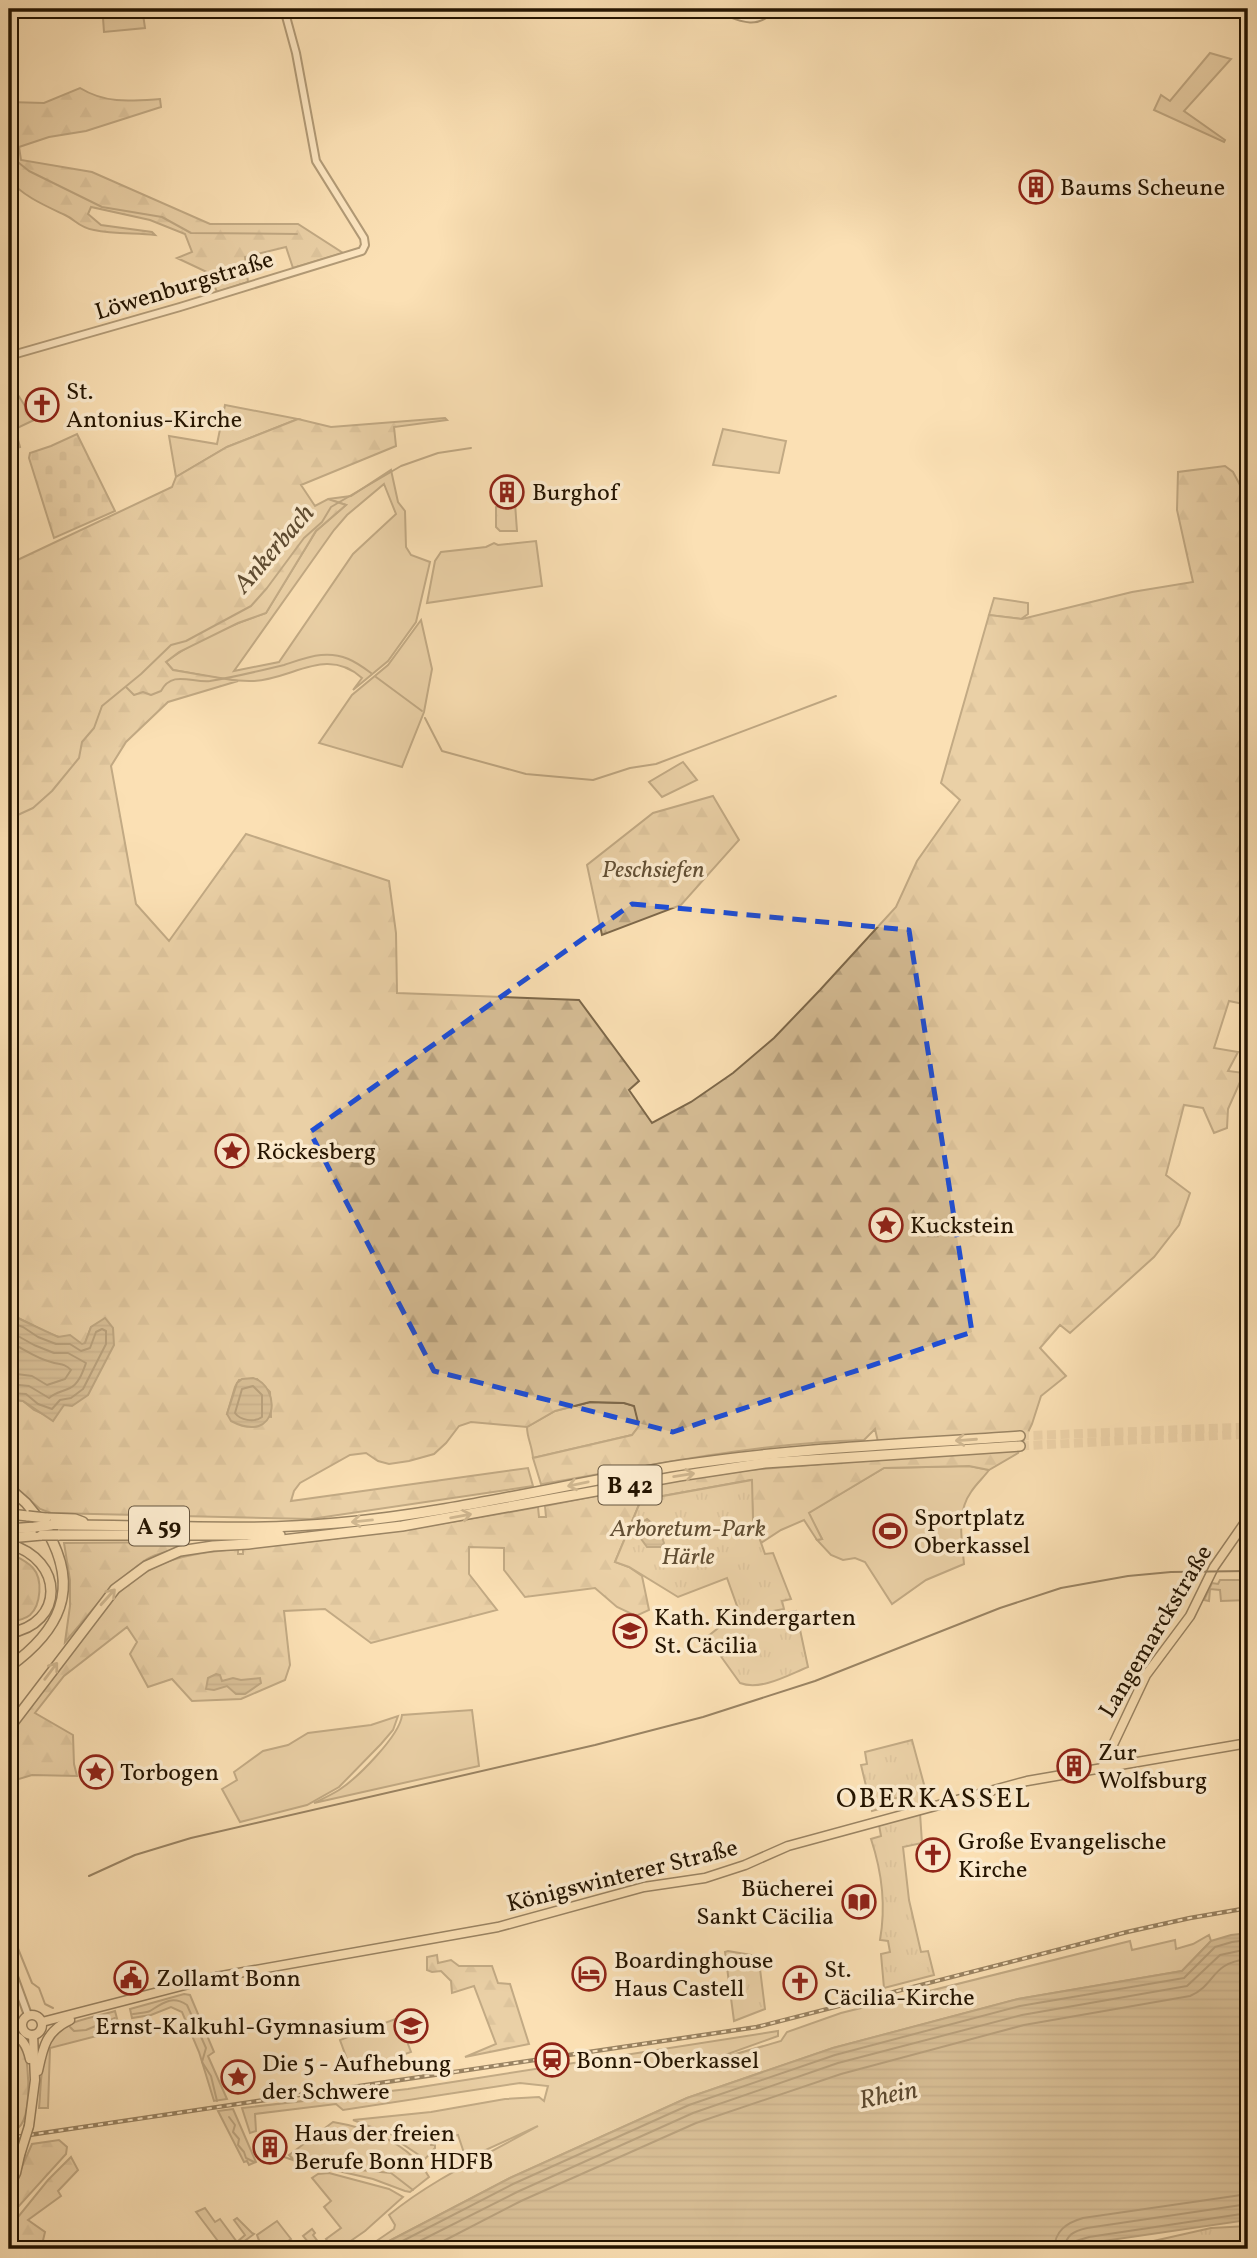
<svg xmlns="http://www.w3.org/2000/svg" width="1257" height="2258" viewBox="0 0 1257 2258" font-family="Vollkorn,serif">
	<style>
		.green { fill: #d6bd95; stroke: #7d684a; stroke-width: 2; fill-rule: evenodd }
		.forest { fill: url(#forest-firs); stroke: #7d684a; stroke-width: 2; fill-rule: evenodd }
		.cemetery { fill: url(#cemetery-stones); stroke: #7d684a; stroke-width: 2 }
		.park { fill: url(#park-tufts); stroke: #7d684a; stroke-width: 2 }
		.water { fill: url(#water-rules); stroke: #796547; stroke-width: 2 }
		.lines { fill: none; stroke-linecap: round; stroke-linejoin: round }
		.shore { stroke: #6b583c; stroke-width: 2 }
		.stream { stroke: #796547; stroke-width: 2 }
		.highway-tunnel { stroke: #dbc199; stroke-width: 9; stroke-dasharray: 9 4.5; stroke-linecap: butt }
		.minor-casing { stroke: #5a472d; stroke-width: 10 }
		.major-casing { stroke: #241400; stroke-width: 11 }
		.highway-casing { stroke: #241400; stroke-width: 12 }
		.minor { stroke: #fcebce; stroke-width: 6 }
		.major { stroke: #fbe0b4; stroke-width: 8 }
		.highway { stroke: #fbe0b4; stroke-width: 9 }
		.tram { stroke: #241400; stroke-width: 2 }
		.rail-casing { stroke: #241400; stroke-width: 4.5 }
		.rail { stroke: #fcebce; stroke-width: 2; stroke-dasharray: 5; stroke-linecap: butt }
		.major-bridge-casing { stroke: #241400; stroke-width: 11; stroke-linecap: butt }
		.highway-bridge-casing { stroke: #241400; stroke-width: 12; stroke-linecap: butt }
		.major-bridge { stroke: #fbe0b4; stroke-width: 8 }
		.highway-bridge { stroke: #fbe0b4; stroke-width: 9 }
		.oneway { stroke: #9a8463 }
		.marked { fill: none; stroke: #1d4ed8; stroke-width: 5; stroke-dasharray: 14 9; stroke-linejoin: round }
		.labels { text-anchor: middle; stroke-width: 7; stroke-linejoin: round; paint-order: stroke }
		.shield { fill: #fcebce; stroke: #65543e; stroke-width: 2 }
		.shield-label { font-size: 23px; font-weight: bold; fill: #241400 }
		.poi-label { font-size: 24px; fill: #241400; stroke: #fcebce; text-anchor: start }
		.street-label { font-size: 24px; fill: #241400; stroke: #fcebce }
		.park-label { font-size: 24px; font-style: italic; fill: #624f34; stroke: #fcebce }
		.water-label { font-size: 26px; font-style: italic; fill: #5d4a30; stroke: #fcebce }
		.quarter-label { font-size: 28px; letter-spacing: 2px; fill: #241400; stroke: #fcebce }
	</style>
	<defs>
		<pattern id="forest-firs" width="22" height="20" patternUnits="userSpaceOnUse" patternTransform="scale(1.75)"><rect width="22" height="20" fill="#d6bd95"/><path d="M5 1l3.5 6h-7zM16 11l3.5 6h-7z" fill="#b8a27f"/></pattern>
		<pattern id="cemetery-stones" width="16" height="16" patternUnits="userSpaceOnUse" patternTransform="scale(1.75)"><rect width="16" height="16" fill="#d6bd95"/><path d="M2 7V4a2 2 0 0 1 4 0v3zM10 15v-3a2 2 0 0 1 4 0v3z" fill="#b8a27f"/></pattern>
		<pattern id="park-tufts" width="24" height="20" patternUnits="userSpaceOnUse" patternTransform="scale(1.75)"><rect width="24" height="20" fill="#d6bd95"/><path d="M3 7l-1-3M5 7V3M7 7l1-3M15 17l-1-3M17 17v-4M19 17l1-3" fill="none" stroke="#b8a27f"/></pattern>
		<pattern id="water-rules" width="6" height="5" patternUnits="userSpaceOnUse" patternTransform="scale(1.75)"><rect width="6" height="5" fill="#b29b77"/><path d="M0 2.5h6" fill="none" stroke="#917d5f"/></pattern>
	</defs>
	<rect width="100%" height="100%" fill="#fbe0b4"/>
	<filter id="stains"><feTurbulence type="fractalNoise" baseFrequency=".00286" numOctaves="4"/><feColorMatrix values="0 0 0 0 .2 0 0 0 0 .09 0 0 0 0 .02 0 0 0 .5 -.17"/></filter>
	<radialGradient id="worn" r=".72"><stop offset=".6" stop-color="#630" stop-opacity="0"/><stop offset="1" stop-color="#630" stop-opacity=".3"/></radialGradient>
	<g class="green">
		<path d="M143,14L145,28L104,32L103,18Z"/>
		<path d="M1210,53L1231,59L1184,111L1225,140L1224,142L1154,110L1161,95L1170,101Z"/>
		<path d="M225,405L298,419L227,447L176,477L169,436L217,444Z"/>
		<path d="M723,429L786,441L779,473L713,465Z"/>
		<path d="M391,470L398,502L405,511L406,547L411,555L430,562L416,622L388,661L353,690L362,678C326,646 293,679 254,681C227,682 200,674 173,670L166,662C194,640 231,625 266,613L316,531L346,505L328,499L351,496ZM384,484L396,514L353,554L279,662L234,671L334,530L347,515Z"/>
		<path d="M536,541L542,586L427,603L435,561L441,552L486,547L494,543L498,545Z"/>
		<path d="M994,598L1028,603V614L1021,619L989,615Z"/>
		<path d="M421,620L432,669L424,712L402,767L319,743L352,695L388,665Z"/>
		<path d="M683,762L697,780L662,797L649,782Z"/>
		<path d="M590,1402L624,1403L635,1406L639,1426L632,1435L533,1458C532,1445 527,1438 527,1427L555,1411Z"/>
		<path d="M969,1466L989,1470C984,1477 976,1484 971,1492C956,1513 962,1540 964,1564L926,1580L892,1604L865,1562L855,1558L843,1560L831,1555L817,1540L822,1539L808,1513L884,1468Z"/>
		<path d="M1220,1580H1248V1600L1221,1601L1220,1590L1210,1589L1209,1601L1204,1600L1212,1583L1218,1584Z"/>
		<path d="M472,1710L479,1766L314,1803C322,1799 331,1795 339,1790C356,1779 400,1736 402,1715Z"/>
		<path d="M398,1716L393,1730L381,1744L339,1787L307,1805L240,1822L222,1789L237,1780L234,1772L263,1751L288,1745L308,1733L371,1725Z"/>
		<path d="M1209,1935L1211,1941L1182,1971L1018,1999L833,2048L687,2098L510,2178L374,2249L372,2244L394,2229L395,2225L389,2215C434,2178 487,2155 538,2126L466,2159L458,2135L430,2140L431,2145H435V2148L425,2159L401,2143L398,2137L353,2120L431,2112L505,2099L539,2097L544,2101L548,2086L520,2083L343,2110L336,2104L255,2114L256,2131L250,2133L242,2108L408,2089L778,2031V2036L697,2065L781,2041L787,2032L841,2013L1130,1941L1132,1950L1175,1940L1176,1949L1193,1944Z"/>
		<path d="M184,1994L190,1995L214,2052L208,2056L227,2099L214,2101L199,2052L182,2012L171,2007L151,2015L132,2018L130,2009Z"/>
		<path d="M115,2011L120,2030L50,2048L48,2108H39C42,2081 38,2041 66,2026C80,2018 100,2016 115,2011Z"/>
		<path d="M398,2018L411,2052L352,2073L340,2040Z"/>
		<path d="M233,2109L256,2162L249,2165L247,2161L244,2162L218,2111Z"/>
		<path d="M333,2122C370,2128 410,2144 429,2177L410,2192L405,2191L373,2179L295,2161L289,2155Z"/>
		<path d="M329,2173L389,2189L403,2197L365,2231L339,2249H314L303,2236L312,2229L315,2233L313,2235L323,2248L329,2243L326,2239L341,2228L324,2207L331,2201L312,2178L318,2174Z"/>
		<path d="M205,2208L215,2222L220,2219L237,2242L245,2235L234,2220L237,2218L252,2233L254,2234L242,2243L243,2249H224L196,2212Z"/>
		<path d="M277,2221L291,2239C279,2249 263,2256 257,2235Z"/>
	</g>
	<g class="forest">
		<path d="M80,88C106,104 131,101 160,99L161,107L86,131L49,137L19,147L21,160L92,172L210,224H298L343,253L293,268L286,247L245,257L248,282L217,292L209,273L177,258L192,252L185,234L150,220L91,207L88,214L101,225L152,232L155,235C135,233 113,234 94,230C78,227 76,220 65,215C46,206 22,196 9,179V102L44,103Z"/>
		<path d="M445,418L447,420L394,427L396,446L301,485L315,506L328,499L346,505L316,531L266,613L238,623L179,652L166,662L173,670L238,681L168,702L126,742L111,766L136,904L169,941L246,834L389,881L396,933L397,993L579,1000L639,1081L629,1090L652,1123L691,1102L733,1073L774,1038L820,990L896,907L917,861L960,800L941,783L989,615L1022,619L1132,592L1193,582L1177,510L1178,472L1225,466L1233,472L1248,500V1005L1229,1001L1214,1048L1238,1052L1228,1071L1244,1073L1228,1109L1227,1128L1214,1133L1203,1108L1184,1105L1166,1175L1190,1193L1179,1225L1154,1257L1070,1333L1060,1325L1040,1348L1066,1376L1041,1396L1032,1424L1018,1453L989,1470L969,1466L884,1468L809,1513L822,1539L817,1540L804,1520L781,1530L761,1543L753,1520L751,1480L641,1500L615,1562L629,1567L642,1576L649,1610L636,1616L617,1607L595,1588L525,1597L504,1570V1548L469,1547V1574L497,1610L371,1643L325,1609L284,1611L290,1665L285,1680L241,1699L192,1701L172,1679L148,1687L130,1654L137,1642L127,1627L64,1676L35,1713L73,1735L74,1764L77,1776L32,1775L9,1782V1734L109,1602C149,1560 182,1554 238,1549V1554H243V1548C343,1540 440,1525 538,1507L539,1517H546L545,1506L655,1484L749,1470L882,1459L875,1429L864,1440C756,1443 648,1466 541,1484L533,1458L632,1435L639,1426L634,1406L624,1403L590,1402L555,1411L527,1427L471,1422L459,1426L446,1443L434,1454L409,1461L389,1464L378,1461L366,1453L350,1455L300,1483L294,1491L291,1501L528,1468L533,1486L311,1519L51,1513L40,1509L9,1481V1399L23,1401L34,1410L45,1415L64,1405L91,1327L85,1343L82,1345C74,1337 65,1340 56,1336C39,1330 25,1320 9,1314V564L172,487L176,477L227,447L298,419L331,427ZM257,1379L270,1392L271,1417L227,1414L235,1387L239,1380Z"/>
		<path d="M713,796L739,840L681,905L602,935L587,865L653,813Z"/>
		<path d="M188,1542C176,1552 160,1551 147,1559C114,1581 91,1612 65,1642L70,1606V1580L64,1543Z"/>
		<path d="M9,1553C17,1557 27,1561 33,1568C43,1579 41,1605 30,1615C24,1620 16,1621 9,1622Z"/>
		<path d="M437,1955L438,1963L451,1960L459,1966H492L498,1983L510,1984L529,2044L465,2057L496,2044L474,1986L452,1993L451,1981L441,1971L432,1972L427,1970V1957Z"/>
		<path d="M13,2041L24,2047C29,2065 34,2129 12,2130Z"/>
		<path d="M59,2140L67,2147L66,2154L9,2217V2196L32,2144Z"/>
		<path d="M71,2157L78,2170L58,2191L61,2196L28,2220L45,2232L41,2249H9V2228L48,2180Z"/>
	</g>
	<path class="cemetery" d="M77,434L115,511L54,538L29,458L30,453L51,446Z"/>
	<g class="park">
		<path d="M18,395L34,420L15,429L20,447L9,450V401Z"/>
		<path d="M515,503L517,531H500L496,527V507Z"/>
		<path d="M752,1480L753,1520L765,1554L773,1553L791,1599L782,1601L784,1609L741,1617L727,1578L678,1597L629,1567L615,1562L641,1500Z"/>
		<path d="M796,1611L808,1667C788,1675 761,1691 740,1683L707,1637L722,1625Z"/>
		<path d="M912,1740L929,1803L902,1812L900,1797L877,1803L879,1809L872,1811L861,1765L867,1764L865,1752Z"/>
		<path d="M920,1813L922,1843L903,1847L909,1900L921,1952L928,1951L934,1975L884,1988L881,1954L890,1952L888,1941L880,1940C886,1906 882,1872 871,1839L881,1836L879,1825Z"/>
		<path d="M728,1951L751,1955L759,1961L765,2009L734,2021L725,1952Z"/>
		<path d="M1248,2226V2242L1213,2249H1118L1211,2228Z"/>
	</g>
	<g class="water">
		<path d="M9,1314L58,1337L70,1335L82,1344L85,1343L91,1327L105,1318L113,1328L114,1345L88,1395L72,1406L64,1405L53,1421L23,1401L9,1399Z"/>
		<path d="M253,1378C282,1386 279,1446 231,1421L227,1414L237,1383L242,1379Z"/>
		<path d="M647,1519L659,1529L664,1543L661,1547H647L639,1536L641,1523Z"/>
		<path d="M216,1674L220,1675L222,1681L233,1678L241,1680L260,1678L261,1683L245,1694H236L227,1686L214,1690L206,1689L208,1678Z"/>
		<path d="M1248,1933V2220L1090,2243L1070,2249H374L510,2178L687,2098L833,2048L1018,1999L1182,1971L1211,1941L1231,1935Z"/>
	</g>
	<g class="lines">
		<g class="shore">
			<path d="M9,1322L23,1327L38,1337L56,1344H70L81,1351L90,1348L96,1332L102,1329L106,1331V1344L83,1389L71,1398L60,1400L52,1409L38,1404L26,1394L9,1393"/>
			<path d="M9,1331L34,1345L54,1353H68L86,1363C83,1371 79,1384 70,1388C62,1392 56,1392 49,1398L29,1386L9,1384"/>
			<path d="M9,1342C23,1348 35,1358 51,1362C60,1365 64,1363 71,1370L65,1379L47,1385L32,1376L9,1373"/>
			<path d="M253,1386L262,1395V1417C254,1423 240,1420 235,1413L242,1389Z"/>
			<path d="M387,2249L513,2184L689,2105L835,2055L1020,2006L1184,1978L1215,1947L1232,1942L1248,1940"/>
			<path d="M404,2249L517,2192L693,2113L838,2063L1022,2015L1187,1986L1220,1955L1248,1949"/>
			<path d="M428,2249L521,2201L696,2123L841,2074L1024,2025L1190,1996C1217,1984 1210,1963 1248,1959"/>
			<path d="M1054,2249C1055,2231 1066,2223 1083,2218L1248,2194"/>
			<path d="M1065,2249C1065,2235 1074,2231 1087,2228L1248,2204"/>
			<path d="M1074,2249L1076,2241L1089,2237L1248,2213"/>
		</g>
		<g class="stream">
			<path d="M9,155L29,171L102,207L162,217L191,233L297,234"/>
			<path d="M376,677L422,711"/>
			<path d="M126,687L134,695L143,692L151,695L161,691C172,670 192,683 210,681C235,677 259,671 284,665C296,661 309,656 321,655C342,653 355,661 371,673"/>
			<path d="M425,718L442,751L526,774L593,780L630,768L656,764L836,696"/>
			<path d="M9,819L33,808L52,791L79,758L82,742L94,728L102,706L141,674L171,645L186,641L251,606L267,588L304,538L322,522L331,507L401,466L438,453L471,448"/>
			<path d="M12,1918L17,1946L32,1983L39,1988L45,2004L53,2008"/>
			<path d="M133,2014C139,2013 145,2013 150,2011C163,2003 172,1995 187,2005L206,2048L202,2062L211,2076L217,2101"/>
			<path d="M70,2027L74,2031L86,2030L115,2018"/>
			<path d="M229,2117L235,2125L233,2132L239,2139L238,2145L244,2152L246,2158L254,2162"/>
			<path d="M284,2157L308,2165L391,2173L413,2190"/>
		</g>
		<g class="highway-tunnel">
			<path d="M1020,1436L1248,1427"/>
			<path d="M1020,1446L1248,1434"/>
		</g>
		<defs>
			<g id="minor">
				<path d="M719,9C737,15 755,27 770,9"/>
				<path d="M9,356L180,307L362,251L365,245L364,238L316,161L296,53L284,9"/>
				<path d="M9,1963L28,2015"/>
			</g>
			<g id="major">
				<path d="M1102,1768L1146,1675L1190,1616L1214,1567L1248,1518"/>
				<circle cx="32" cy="2025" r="10"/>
				<path d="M42,2022L216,1977L498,1927L644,1887L705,1878L745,1865L788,1846L1027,1781L1248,1743"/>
				<path d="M9,2034C22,2036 27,2046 30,2059"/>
				<path d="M38,2071C43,2047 46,2031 70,2020"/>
				<path d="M29,2126L35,2080L33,2035"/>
				<path d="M9,2187L16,2173L20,2155"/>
			</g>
			<g id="highway">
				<path d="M9,1488L26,1503L39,1519"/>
				<path d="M9,1514L28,1516"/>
				<path d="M46,1518L75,1519L83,1522"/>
				<path d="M51,1525C146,1524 242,1532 337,1523C453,1513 567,1483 682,1465C794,1448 907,1444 1020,1436"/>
				<path d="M9,1529L35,1527"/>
				<path d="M58,1535H280"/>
				<path d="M9,1538L42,1535"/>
				<path d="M9,1544C65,1560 65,1624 9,1633"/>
				<path d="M9,1667C59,1631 81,1590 47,1531"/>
				<path d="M9,1728L115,1589L146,1566L180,1551L213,1546L248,1544L402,1526L679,1476L765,1463L1020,1446"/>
			</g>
		</defs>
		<use href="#minor" class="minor-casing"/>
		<use href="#major" class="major-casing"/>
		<use href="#highway" class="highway-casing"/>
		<use href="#minor" class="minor"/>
		<use href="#major" class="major"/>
		<use href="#highway" class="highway"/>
		<path class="tram" d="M89,1876L135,1855L191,1838L595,1745L703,1717L815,1681L1000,1608L1061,1588L1128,1576L1171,1572L1248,1571"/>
		<defs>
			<path id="rail" d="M9,2138L757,2027L1127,1932L1190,1918L1248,1908"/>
		</defs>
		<use href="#rail" class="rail-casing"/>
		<use href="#rail" class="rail"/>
		<defs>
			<path id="major-bridge" d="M20,2155L29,2126"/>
			<g id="highway-bridge">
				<path d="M28,1516L46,1518"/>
				<path d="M35,1527L51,1525"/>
				<path d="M42,1535H58"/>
			</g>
		</defs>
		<use href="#major-bridge" class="major-bridge-casing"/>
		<use href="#highway-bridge" class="highway-bridge-casing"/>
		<use href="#major-bridge" class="major-bridge"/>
		<use href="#highway-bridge" class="highway-bridge"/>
	</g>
	<defs><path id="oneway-shaft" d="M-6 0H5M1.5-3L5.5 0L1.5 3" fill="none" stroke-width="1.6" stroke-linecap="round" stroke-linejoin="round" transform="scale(1.75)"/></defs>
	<g class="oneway">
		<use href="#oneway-shaft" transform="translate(966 1440) rotate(176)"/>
		<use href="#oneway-shaft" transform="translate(684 1475) rotate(-9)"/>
		<use href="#oneway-shaft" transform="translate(578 1484) rotate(168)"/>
		<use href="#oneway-shaft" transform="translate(461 1516) rotate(-10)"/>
		<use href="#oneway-shaft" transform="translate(362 1521) rotate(174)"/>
		<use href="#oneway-shaft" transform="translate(108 1597) rotate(-48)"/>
		<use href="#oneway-shaft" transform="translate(51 1671) rotate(-53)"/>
	</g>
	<path d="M0 0H1257V2258H0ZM632,904L909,930L972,1332L673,1432L434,1371L310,1132Z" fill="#fbe0b4" fill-opacity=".55" fill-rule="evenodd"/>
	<path class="marked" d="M632,904L909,930L972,1332L673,1432L434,1371L310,1132Z"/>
	<defs>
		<symbol id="building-ring" viewBox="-11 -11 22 22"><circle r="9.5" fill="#fcebce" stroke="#8f2418" stroke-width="1.5"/><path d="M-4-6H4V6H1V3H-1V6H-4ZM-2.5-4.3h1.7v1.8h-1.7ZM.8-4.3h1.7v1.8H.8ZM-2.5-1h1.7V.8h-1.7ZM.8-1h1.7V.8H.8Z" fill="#8f2418"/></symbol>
		<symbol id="church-ring" viewBox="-11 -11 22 22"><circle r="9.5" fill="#fcebce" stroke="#8f2418" stroke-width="1.5"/><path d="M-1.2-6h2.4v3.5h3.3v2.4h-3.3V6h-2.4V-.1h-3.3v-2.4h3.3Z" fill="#8f2418"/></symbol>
		<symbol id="sight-ring" viewBox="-11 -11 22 22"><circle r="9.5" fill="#fcebce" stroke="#8f2418" stroke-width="1.5"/><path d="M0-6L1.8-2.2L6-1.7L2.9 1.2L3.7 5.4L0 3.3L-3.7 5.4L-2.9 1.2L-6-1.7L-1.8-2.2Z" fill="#8f2418"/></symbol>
		<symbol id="stadium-ring" viewBox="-11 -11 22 22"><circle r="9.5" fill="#fcebce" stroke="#8f2418" stroke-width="1.5"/><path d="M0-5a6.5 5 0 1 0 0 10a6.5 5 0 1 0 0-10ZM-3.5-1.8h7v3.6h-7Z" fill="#8f2418"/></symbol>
		<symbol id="school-ring" viewBox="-11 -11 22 22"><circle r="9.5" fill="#fcebce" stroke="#8f2418" stroke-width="1.5"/><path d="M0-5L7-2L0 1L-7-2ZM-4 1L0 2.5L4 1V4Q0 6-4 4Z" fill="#8f2418"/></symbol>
		<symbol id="library-ring" viewBox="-11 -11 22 22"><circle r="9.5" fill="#fcebce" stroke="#8f2418" stroke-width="1.5"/><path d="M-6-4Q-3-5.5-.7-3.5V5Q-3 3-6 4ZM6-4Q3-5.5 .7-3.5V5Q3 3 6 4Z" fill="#8f2418"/></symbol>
		<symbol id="hotel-ring" viewBox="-11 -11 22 22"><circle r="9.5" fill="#fcebce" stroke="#8f2418" stroke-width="1.5"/><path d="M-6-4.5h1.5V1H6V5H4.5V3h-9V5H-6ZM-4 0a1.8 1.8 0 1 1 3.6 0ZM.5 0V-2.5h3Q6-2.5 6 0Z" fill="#8f2418"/></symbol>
		<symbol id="civic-ring" viewBox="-11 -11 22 22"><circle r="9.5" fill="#fcebce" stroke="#8f2418" stroke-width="1.5"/><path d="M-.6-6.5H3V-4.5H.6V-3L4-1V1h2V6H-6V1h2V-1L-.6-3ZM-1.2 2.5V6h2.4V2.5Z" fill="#8f2418"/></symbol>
		<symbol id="station-ring" viewBox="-11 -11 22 22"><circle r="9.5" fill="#fcebce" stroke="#8f2418" stroke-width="1.5"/><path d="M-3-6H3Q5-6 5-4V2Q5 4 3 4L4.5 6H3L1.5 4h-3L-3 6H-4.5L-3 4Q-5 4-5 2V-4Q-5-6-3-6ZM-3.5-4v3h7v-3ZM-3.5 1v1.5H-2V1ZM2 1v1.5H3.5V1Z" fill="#8f2418"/></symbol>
	</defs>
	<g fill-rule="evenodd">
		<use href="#building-ring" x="1017" y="168" width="38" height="38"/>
		<use href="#church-ring" x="23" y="386" width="38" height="38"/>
		<use href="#building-ring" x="488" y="473" width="38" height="38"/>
		<use href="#sight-ring" x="213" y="1132" width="38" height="38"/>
		<use href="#sight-ring" x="867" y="1206" width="38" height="38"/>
		<use href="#stadium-ring" x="871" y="1512" width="38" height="38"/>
		<use href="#school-ring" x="611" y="1612" width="38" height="38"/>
		<use href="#building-ring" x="1055" y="1747" width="38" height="38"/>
		<use href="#sight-ring" x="77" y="1753" width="38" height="38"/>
		<use href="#church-ring" x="914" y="1836" width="38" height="38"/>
		<use href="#library-ring" x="840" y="1883" width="38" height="38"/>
		<use href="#hotel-ring" x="570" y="1955" width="38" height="38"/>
		<use href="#civic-ring" x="112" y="1959" width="38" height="38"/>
		<use href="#church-ring" x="781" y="1964" width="38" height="38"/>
		<use href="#school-ring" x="392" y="2007" width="38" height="38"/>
		<use href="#station-ring" x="533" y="2041" width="38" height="38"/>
		<use href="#sight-ring" x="219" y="2058" width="38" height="38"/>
		<use href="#building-ring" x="251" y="2128" width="38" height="38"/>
	</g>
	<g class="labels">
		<g class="shield">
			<rect x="598.5" y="1465.5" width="63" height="39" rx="5"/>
			<rect x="129" y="1506.5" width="60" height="39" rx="5"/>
		</g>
		<g class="shield-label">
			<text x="630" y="1493">B 42</text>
			<text x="159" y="1534">A 59</text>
		</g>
		<g class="poi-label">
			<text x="1060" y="195">Baums Scheune</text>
			<text x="66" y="399">St.<tspan x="66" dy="28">Antonius-Kirche</tspan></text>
			<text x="532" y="500">Burghof</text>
			<text x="256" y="1159">Röckesberg</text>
			<text x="910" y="1233">Kuckstein</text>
			<text x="914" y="1525">Sportplatz<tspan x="914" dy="28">Oberkassel</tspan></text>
			<text x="654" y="1625">Kath. Kindergarten<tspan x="654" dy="28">St. Cäcilia</tspan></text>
			<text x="1098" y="1760">Zur<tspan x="1098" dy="28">Wolfsburg</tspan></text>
			<text x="120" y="1780">Torbogen</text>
			<text x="958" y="1849">Große Evangelische<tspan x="958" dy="28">Kirche</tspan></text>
			<text x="834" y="1896" text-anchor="end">Bücherei<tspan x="834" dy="28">Sankt Cäcilia</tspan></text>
			<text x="614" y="1968">Boardinghouse<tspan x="614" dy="28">Haus Castell</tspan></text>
			<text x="824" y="1977">St.<tspan x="824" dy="28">Cäcilia-Kirche</tspan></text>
			<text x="156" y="1986">Zollamt Bonn</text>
			<text x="386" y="2034" text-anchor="end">Ernst-Kalkuhl-Gymnasium</text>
			<text x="576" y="2068">Bonn-Oberkassel</text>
			<text x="262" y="2071">Die 5 - Aufhebung<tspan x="262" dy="28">der Schwere</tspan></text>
			<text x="294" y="2141">Haus der freien<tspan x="294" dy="28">Berufe Bonn HDFB</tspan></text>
		</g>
		<g class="street-label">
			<text transform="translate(184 285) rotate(-17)" y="8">Löwenburgstraße</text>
			<text transform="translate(1155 1631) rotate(-59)" y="8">Langemarckstraße</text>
			<text transform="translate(622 1875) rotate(-14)" y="8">Königswinterer Straße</text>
		</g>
		<g class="park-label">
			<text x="653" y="877">Peschsiefen</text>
			<text x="688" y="1536">Arboretum-Park<tspan x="688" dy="28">Härle</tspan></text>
		</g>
		<g class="water-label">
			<text transform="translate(273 548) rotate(-49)" y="9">Ankerbach</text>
			<text transform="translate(888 2094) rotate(-11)" y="9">Rhein</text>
		</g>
		<g class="quarter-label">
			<text x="934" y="1807">OBERKASSEL</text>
		</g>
	</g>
	<rect width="1257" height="2258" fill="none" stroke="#fbe0b4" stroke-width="35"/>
	<rect x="10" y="10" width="1236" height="2237" fill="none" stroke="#241400" stroke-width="3.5"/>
	<rect x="18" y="18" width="1222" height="2223" fill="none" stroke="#241400" stroke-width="2"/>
	<rect width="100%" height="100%" filter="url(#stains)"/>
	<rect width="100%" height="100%" fill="url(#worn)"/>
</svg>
